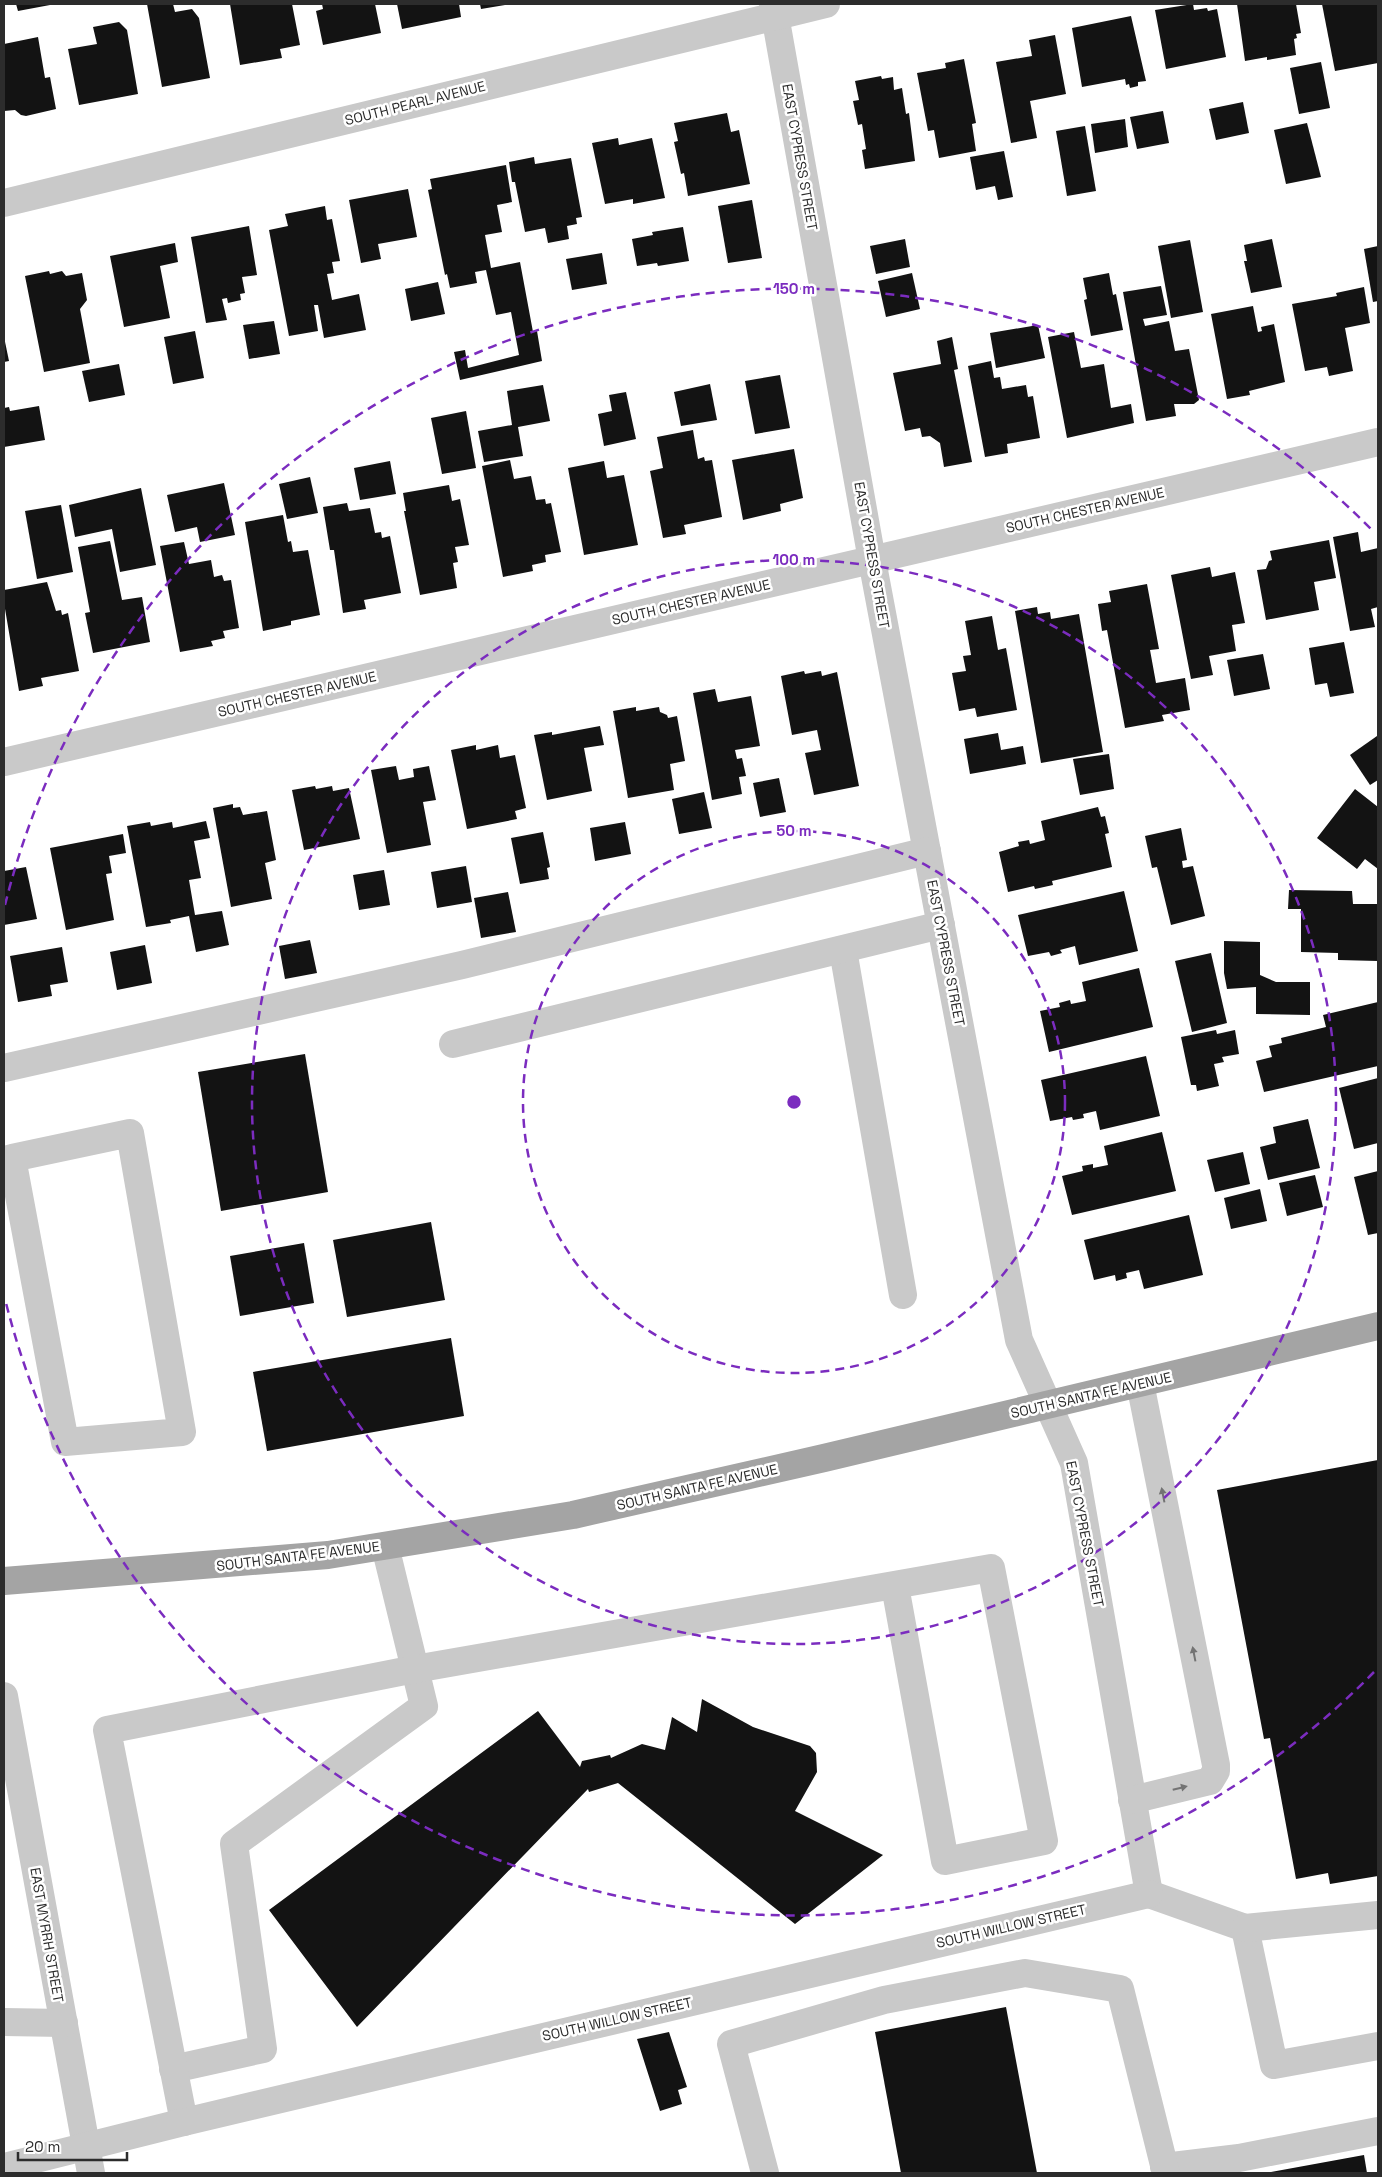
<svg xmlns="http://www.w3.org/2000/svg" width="1382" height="2177" viewBox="0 0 1382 2177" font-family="'Space Grotesk',sans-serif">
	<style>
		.building { fill: #131313 }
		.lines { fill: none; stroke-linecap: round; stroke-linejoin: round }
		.minor { stroke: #c9c9c9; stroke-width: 28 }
		.major { stroke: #a4a4a4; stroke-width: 28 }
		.oneway { fill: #737373 }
		.ring { fill: none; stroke: #7b2cbf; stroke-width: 2.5; stroke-dasharray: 9 6 }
		.labels { text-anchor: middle; stroke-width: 5; stroke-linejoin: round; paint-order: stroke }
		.street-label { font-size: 14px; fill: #2c2c2c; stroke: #fff }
		.centre { fill: #7b2cbf; stroke: #fff; stroke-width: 2.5 }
		.ring-label { font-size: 15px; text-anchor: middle; font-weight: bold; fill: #7b2cbf; stroke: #fff; stroke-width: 5; stroke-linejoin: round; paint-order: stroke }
	</style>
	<rect width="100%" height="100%" fill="#fff"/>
	<g class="building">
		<path d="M16,4H50V5L18,11Z"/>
		<path d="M147,4H173L175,12L192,9L199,18L210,78L162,87Z"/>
		<path d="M230,4H292L300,45L280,49L282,58L240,65Z"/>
		<path d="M322,4H375L381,33L323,45L316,11L323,9Z"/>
		<path d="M397,4H459L461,17L402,29Z"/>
		<path d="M480,4H504L505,5L481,9Z"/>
		<path d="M1193,4L1194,10L1207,8L1208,11L1217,9L1226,57L1166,69L1155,10Z"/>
		<path d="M1237,4H1296L1301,33L1296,34L1297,38L1294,39L1296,55L1267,60V57L1245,61Z"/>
		<path d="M1322,4H1378V63L1335,71Z"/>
		<path d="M1131,16L1146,81L1138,82V86L1130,88L1129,84L1126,85L1125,79L1082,87L1072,28Z"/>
		<path d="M119,22L127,30L138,94L79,105L68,49L97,44L93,27Z"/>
		<path d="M1055,35L1066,94L1030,101L1037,138L1011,143L996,62L1032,56L1029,40Z"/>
		<path d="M38,37L45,78L50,77L56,109L26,116L21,115L15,110L4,111V44Z"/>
		<path d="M964,59L976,123L972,124L976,151L939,158L934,130L928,131L917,73L946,68L945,63Z"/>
		<path d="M1321,62L1330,108L1299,114L1290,68Z"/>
		<path d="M881,76L882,79L893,77L894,90L902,88L906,114L909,113L915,161L865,169L862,150L866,149L862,124L858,125L853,101L859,100L855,81Z"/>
		<path d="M1243,102L1249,133L1216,140L1209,109Z"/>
		<path d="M1163,111L1169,143L1137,149L1130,117Z"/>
		<path d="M727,113L731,132L739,130L750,184L688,196L684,173L681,174L674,142L678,141L674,123Z"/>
		<path d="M1125,119L1128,147L1095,153L1091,124Z"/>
		<path d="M1307,123L1321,177L1286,184L1274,130Z"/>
		<path d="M1085,126L1096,191L1067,196L1056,131Z"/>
		<path d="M618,138L619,145L652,138L665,198L633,204V199L605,204L592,143Z"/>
		<path d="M1004,151L1013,197L998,200L995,186L976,190L970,157Z"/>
		<path d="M534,157L535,164L571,158L582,217L576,218L577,224L567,226L569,239L548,243L545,228L525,232L515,182H512L509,162Z"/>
		<path d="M506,165L512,202L497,205L502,232L485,235L491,268L520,262L533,332L537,331L542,361L460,380L454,352L465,350L468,368L519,355L511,312L496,315L486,270L475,272L477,283L450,288L447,274L445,275L428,190L432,189L430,179Z"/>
		<path d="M408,189L417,237L378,244L381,259L361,263L349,200Z"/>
		<path d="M752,200L762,258L728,263L718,206Z"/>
		<path d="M325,206L327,220L332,219L340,261L332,262L334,273L327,274L332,300L359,294L366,330L324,338L318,305H314L318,331L289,336L269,230L288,226L285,214Z"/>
		<path d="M249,226L257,275L242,277L245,293L240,294L241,300L228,303L227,298L222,299L227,320L206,323L191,237Z"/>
		<path d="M683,227L689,261L658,266L657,263L637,266L632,239L653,235L652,232Z"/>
		<path d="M905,239L910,267L876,274L870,246Z"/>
		<path d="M1272,239L1282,287L1251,293L1244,261H1247L1244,245Z"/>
		<path d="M1190,240L1203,312L1171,318L1158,246Z"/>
		<path d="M175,243L178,262L160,266L170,318L124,327L110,256Z"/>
		<path d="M1378,246V301L1373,302L1364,249Z"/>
		<path d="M602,253L607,284L572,290L566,259Z"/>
		<path d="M49,271L50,274L62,271L66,276L82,273L87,300L80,309L90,363L44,372L25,276Z"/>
		<path d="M912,273L920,309L886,317L878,281Z"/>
		<path d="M1109,273L1113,295L1116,294L1123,330L1091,336L1084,300L1087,299L1083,278Z"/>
		<path d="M438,282L445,314L411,321L405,289Z"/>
		<path d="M1161,286L1167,315L1143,319L1145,326L1169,321L1175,351L1189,349L1199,400L1194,404H1174L1176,416L1146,421L1123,292Z"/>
		<path d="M1364,287L1370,323L1345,328L1353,371L1329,376L1327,367L1305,371L1292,304L1337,296L1336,293Z"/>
		<path d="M1253,306L1258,332L1262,331L1261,327L1274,324L1285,382L1249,391L1250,395L1227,399L1211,314Z"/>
		<path d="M274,321L280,354L249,359L243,325Z"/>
		<path d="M1038,325L1045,358L996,368L990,333Z"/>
		<path d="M195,331L204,378L173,384L164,337Z"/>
		<path d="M1074,332L1081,368L1104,364L1111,408L1131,404L1134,423L1067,438L1048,337Z"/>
		<path d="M4,337L9,361L4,362Z"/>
		<path d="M952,337L958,369L954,370L972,462L944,467L940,443L930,436L922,437L920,428L905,431L893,373L941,364L937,341Z"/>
		<path d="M991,361L994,378L1000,377L1002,389L1026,385L1028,397L1033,396L1040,438L1007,444L1008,453L985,457L968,366Z"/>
		<path d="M119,364L125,395L89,402L82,371Z"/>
		<path d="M780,375L790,428L755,434L745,381Z"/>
		<path d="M710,384L717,420L681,426L674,392Z"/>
		<path d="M543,385L550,421L518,427L523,456L484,462L478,431L512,425L507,391Z"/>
		<path d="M626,392L636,439L604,446L598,414L612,411L609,395Z"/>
		<path d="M39,406L45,440L4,447V408L9,407L10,411Z"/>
		<path d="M466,411L476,468L442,474L431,418Z"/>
		<path d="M693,430L698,459L704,457L705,461L712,460L722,517L684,525L686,534L663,538L650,471L663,468L657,437Z"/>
		<path d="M794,449L803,498L780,504L781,511L743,520L732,460Z"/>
		<path d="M510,460L514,479L531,476L536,500L545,499L546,504L551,503L561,552L545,555L546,562L532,565L533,571L503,577L482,466Z"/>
		<path d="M390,461L396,494L360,500L354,468Z"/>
		<path d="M604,461L607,478L624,475L638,545L584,555L568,468Z"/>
		<path d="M310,477L318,513L287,519L279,484Z"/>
		<path d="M224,483L235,535L200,542L197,527L175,532L167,495Z"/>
		<path d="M449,485L452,501L460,499L469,545L455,547L458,562L453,563L457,588L420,595L404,511H406L403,493Z"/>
		<path d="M141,488L156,565L120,572L112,529L75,537L69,505Z"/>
		<path d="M347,503L349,511L370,508L375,533L381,532L382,538L390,536L401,593L364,600L366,609L343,613L334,550H330L323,507Z"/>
		<path d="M61,505L73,572L37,579L25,511Z"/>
		<path d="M283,515L288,542L291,541L293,552L308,550L320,615L291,621V625L263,631L245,522Z"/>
		<path d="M1358,532L1361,552L1378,548V607L1371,609L1375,627L1350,631L1333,537Z"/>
		<path d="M1329,540L1336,578L1314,582L1319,610L1266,620L1257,570L1266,569L1269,561L1272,560L1270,551Z"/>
		<path d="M110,541L122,600L142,597L150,642L93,653L85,613L90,612L78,547Z"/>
		<path d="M184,542L189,564L211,560L214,577L222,575L224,581L231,580L239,628L223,631L225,638L211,641L213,646L180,652L160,546Z"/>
		<path d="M1210,567L1212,577L1235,572L1245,623L1232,625L1236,651L1209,656L1213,675L1191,679L1171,575Z"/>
		<path d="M47,582L56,611L61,610L62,615L68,613L79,671L41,678L43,686L19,691L4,603V590Z"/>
		<path d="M1147,584L1159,649L1150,650L1156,683L1185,678L1190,710L1162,715L1164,721L1125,728L1107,630L1102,631L1098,604L1111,602L1109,591Z"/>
		<path d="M1037,607L1038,614L1050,612L1051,619L1079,614L1103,752L1041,763L1015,611Z"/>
		<path d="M992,616L998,650L1006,648L1017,710L977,717L975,708L959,711L952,673L966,671L963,656L971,655L965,621Z"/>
		<path d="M1344,642L1354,693L1330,697L1327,683L1315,685L1309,648Z"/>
		<path d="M1263,654L1270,689L1234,696L1227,660Z"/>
		<path d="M804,671L805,674L821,671L822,676L837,672L859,786L814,795L805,753L821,750L817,730L792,735L781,676Z"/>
		<path d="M715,689L718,702L751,696L760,746L735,750L737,759L742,758L746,776L739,777L742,794L712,800L693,693Z"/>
		<path d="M636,707V711L659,707L660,712L667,715L668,718L677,716L685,761L670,764L674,790L628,798L613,711Z"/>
		<path d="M600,726L604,745L584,748L592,791L547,800L534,735L552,732V735Z"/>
		<path d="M998,733L1001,750L1023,746L1026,764L970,774L964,739Z"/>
		<path d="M1377,736L1378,780L1370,785L1350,755Z"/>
		<path d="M476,745V750L498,745L500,758L515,755L526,808L515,811L517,819L467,829L451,750Z"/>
		<path d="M1109,754L1114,789L1080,795L1073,759Z"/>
		<path d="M396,766L399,780L414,777L413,769L429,766L436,800L423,802L431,845L387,853L371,770Z"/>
		<path d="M779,778L786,812L760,817L753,783Z"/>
		<path d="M315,786L316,789L332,786L333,791L349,788L360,839L304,850L292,790Z"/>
		<path d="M1355,789L1378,807V869L1365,859L1357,869L1317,838Z"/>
		<path d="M704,792L712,828L679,834L672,799Z"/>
		<path d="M233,804V808L240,807L243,815L267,811L276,860L265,863L272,899L231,907L213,808Z"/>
		<path d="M1098,807L1101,817L1105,816L1109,833L1105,834L1112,867L1052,881L1053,885L1035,889L1034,886L1008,892L999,852L1019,846L1018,842L1029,840L1030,844L1045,840L1041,821Z"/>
		<path d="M206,821L210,838L194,841L201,878L189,880L195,915L222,911L229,945L196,952L189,916L170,920L171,923L146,927L127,826L150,822L151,826L172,822L173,828Z"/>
		<path d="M625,822L631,854L595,861L590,828Z"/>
		<path d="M1181,828L1187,860L1182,861L1183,868L1193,866L1205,916L1171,925L1157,867L1152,868L1145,836Z"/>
		<path d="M543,832L550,867L547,868L549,879L520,884L511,838Z"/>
		<path d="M123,834L126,853L109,856L112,873L106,874L114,920L66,930L50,848Z"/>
		<path d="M466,866L472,902L437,908L431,872Z"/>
		<path d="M26,867L37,919L4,925V871Z"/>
		<path d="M384,870L390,905L359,910L353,875Z"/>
		<path d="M1289,890L1352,891L1353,904H1378V961L1338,960V953L1301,952V909H1288Z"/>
		<path d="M1124,891L1138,951L1079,965L1075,946L1060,950L1062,953L1051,956L1049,952L1028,956L1018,915Z"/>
		<path d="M508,892L516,932L481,938L474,898Z"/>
		<path d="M310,940L317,973L285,979L279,946Z"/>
		<path d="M1224,941L1260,942V975L1276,982H1310V1015L1256,1014V987L1227,989L1224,973Z"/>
		<path d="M145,945L152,983L117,990L110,952Z"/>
		<path d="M62,947L68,982L50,985L52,996L18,1002L10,956Z"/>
		<path d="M1211,953L1227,1023L1192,1032L1175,961Z"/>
		<path d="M1139,968L1153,1027L1049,1052L1040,1011L1060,1007L1059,1003L1070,1000L1071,1004L1086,1001L1082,982Z"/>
		<path d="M1378,1002V1066L1264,1092L1256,1061L1272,1057L1269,1046L1282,1043L1281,1038L1326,1027L1323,1015Z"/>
		<path d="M1216,1030L1217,1034L1235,1030L1239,1054L1222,1057L1224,1062L1214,1064L1219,1086L1197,1091L1196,1085H1191L1181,1037Z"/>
		<path d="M305,1054L328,1192L221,1211L198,1072Z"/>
		<path d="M1146,1056L1160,1116L1100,1130L1096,1111L1083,1114L1084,1118L1073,1120L1072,1117L1050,1121L1041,1080Z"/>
		<path d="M1378,1078V1143L1354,1149L1339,1088Z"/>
		<path d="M1308,1119L1320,1168L1268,1180L1260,1147L1276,1143L1273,1127Z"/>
		<path d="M1162,1132L1176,1191L1072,1215L1062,1176L1083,1171L1082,1166L1093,1164V1168L1108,1165L1104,1146Z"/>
		<path d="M1243,1152L1250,1184L1215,1192L1207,1160Z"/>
		<path d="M1378,1171V1233L1368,1235L1354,1177Z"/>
		<path d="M1315,1175L1323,1207L1287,1216L1279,1183Z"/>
		<path d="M1260,1189L1267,1221L1231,1229L1224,1198Z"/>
		<path d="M1189,1215L1203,1275L1144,1289L1139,1270L1126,1273L1127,1278L1116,1281L1115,1275L1094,1280L1084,1240Z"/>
		<path d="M431,1222L445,1300L347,1317L333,1240Z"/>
		<path d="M304,1243L314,1303L240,1316L230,1256Z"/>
		<path d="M451,1338L464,1416L267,1451L253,1372Z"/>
		<path d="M1378,1460V1876L1330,1884L1328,1873L1296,1879L1270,1738L1264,1739L1217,1490Z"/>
		<path d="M702,1699L753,1727L810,1746L816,1753L817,1772L795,1811L883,1855L795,1924L618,1783L589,1792L588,1789L357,2027L269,1910L538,1711L580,1767L582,1761L610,1755L611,1758L642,1744L665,1750L672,1717L697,1732Z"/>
		<path d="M1006,2007L1037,2173H901L875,2032Z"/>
		<path d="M669,2032L687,2087L678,2090L682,2104L660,2111L637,2039Z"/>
		<path d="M1364,2155L1367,2173H1271V2172Z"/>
	</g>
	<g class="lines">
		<g class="minor">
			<path d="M773,4L872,560L1019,1340L1074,1463L1149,1894"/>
			<path d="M4,203L826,4"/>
			<path d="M4,762L1378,442"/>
			<path d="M843,950L903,1295"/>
			<path d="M453,1044L941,925"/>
			<path d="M4,1068L462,965L927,851"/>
			<path d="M4,1160L12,1158L130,1133L182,1432L65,1442L12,1158"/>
			<path d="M4,1696L91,2173"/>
			<path d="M1132,1800L1210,1781L1216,1771V1765L1140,1383"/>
			<path d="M1149,1894L1245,1928L1274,2065L1378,2046"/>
			<path d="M1245,1928L1378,1915"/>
			<path d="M4,2022L64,2023"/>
			<path d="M173,2069L263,2049L234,1844L424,1706L385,1546"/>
			<path d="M184,2122L107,1730L415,1669L991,1568L1044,1841L945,1861L895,1586"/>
			<path d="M4,2167L184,2122L1149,1894"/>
			<path d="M1164,2167L1239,2158L1378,2131"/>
			<path d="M765,2173L731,2044L884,2000L1025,1973L1120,1989L1166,2173"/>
		</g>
		<path class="major" d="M4,1581L328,1555L573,1515L824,1458L1378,1326"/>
	</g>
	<defs><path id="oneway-solid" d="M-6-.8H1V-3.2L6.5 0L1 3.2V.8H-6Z" transform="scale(1.25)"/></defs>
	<g class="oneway">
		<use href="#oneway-solid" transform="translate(1163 1495) rotate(-101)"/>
		<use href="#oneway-solid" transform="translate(1194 1654) rotate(-101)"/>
		<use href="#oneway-solid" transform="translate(1180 1788) rotate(-14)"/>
	</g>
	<g class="ring">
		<circle cx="794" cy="1102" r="271"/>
		<circle cx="794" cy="1102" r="542"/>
		<path d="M1374 1672A813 813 0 0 1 5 1299M5 905A813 813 0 0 1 1374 532"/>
	</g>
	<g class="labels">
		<g class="street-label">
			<text transform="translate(415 103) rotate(-14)" y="5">SOUTH PEARL AVENUE</text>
			<text transform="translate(800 157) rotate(80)" y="5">EAST CYPRESS STREET</text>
			<text transform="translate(1085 510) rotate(-13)" y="5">SOUTH CHESTER AVENUE</text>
			<text transform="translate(872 555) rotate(80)" y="5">EAST CYPRESS STREET</text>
			<text transform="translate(691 602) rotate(-13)" y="5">SOUTH CHESTER AVENUE</text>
			<text transform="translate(297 694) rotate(-13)" y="5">SOUTH CHESTER AVENUE</text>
			<text transform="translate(946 953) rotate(79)" y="5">EAST CYPRESS STREET</text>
			<text transform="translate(1091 1395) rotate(-13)" y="5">SOUTH SANTA FE AVENUE</text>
			<text transform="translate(697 1487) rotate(-13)" y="5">SOUTH SANTA FE AVENUE</text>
			<text transform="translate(1085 1534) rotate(79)" y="5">EAST CYPRESS STREET</text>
			<text transform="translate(298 1556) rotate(-7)" y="5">SOUTH SANTA FE AVENUE</text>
			<text transform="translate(1011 1926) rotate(-13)" y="5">SOUTH WILLOW STREET</text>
			<text transform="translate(47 1935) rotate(80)" y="5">EAST MYRRH STREET</text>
			<text transform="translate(617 2019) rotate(-13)" y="5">SOUTH WILLOW STREET</text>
		</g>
	</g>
	<circle cx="794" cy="1102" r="8" class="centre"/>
	<g class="ring-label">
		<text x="794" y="294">150 m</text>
		<text x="794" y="565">100 m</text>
		<text x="794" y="836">50 m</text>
	</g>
	<rect width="1382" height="2177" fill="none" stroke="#2c2c2c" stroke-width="10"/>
	<path d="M18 2152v8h109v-8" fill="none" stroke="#2c2c2c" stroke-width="2.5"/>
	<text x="25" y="2152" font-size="15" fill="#2c2c2c" stroke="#ffffff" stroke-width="4" paint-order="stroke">20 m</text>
</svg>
